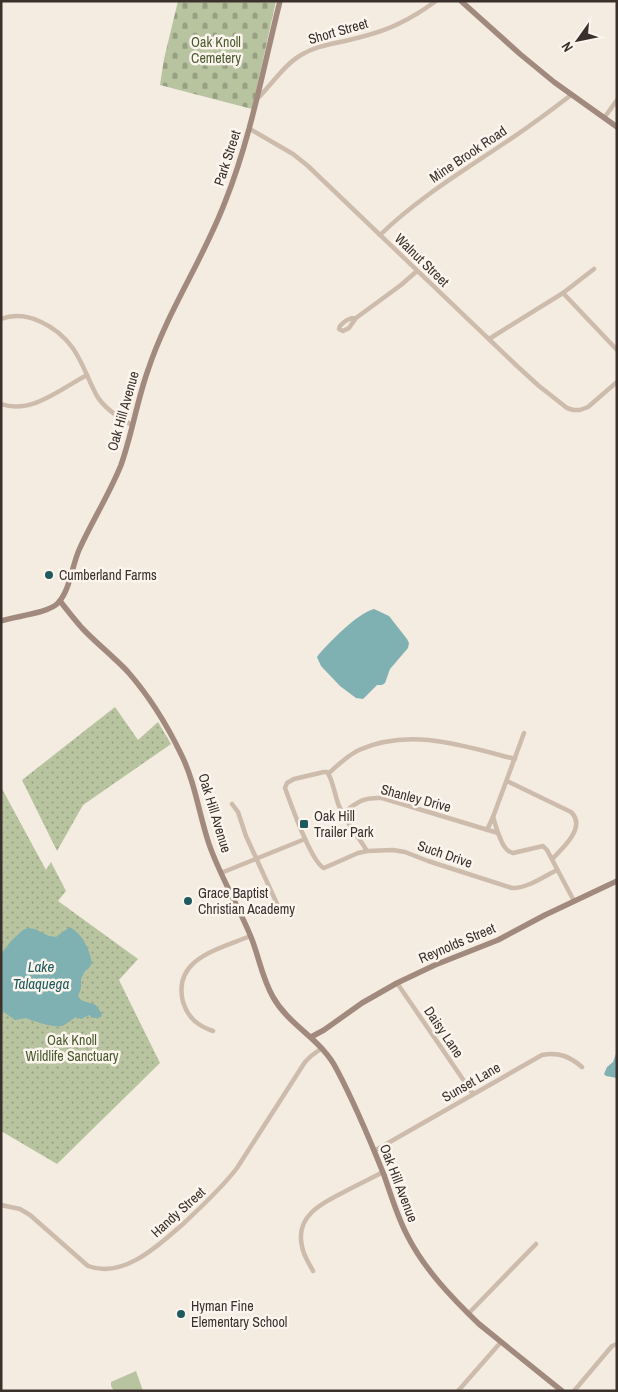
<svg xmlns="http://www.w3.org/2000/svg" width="618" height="1392" viewBox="0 0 618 1392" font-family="'Archivo Narrow',sans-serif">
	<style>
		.green { fill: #b8c4a0 }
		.cemetery { fill: url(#cemetery-stones) }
		.park { fill: url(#park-dots) }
		.water { fill: #7fb0b2 }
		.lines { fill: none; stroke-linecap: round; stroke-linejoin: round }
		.street { stroke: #cdbbac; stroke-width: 4.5 }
		.secondary { stroke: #a18a7d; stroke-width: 5.5 }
		.poi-dot { fill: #1f5a5e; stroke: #fbf5ee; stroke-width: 2 }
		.labels { text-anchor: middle; stroke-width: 5; stroke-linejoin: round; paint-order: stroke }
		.street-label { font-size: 14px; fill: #3b302b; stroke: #fbf5ee }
		.park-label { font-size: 14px; fill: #4a5a2e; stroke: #fbf5ee }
		.poi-label { font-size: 14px; fill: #3b302b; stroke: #fbf5ee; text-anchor: start }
		.water-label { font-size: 15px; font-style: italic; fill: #1f5a5e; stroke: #fbf5ee }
	</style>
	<defs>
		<pattern id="cemetery-stones" width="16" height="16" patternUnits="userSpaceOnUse" patternTransform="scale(1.25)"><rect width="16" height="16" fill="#b8c4a0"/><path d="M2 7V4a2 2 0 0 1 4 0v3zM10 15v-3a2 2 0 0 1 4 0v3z" fill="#97a083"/></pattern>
		<pattern id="park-dots" width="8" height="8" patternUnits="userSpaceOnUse" patternTransform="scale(1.25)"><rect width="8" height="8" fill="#b8c4a0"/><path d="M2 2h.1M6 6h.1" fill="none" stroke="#97a083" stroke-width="1.8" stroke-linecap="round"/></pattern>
	</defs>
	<rect width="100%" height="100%" fill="#f4ebe1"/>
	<path class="green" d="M136,1371L143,1391H114L111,1386V1382Z"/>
	<path class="cemetery" d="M178,1H276L252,109L160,85L164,59Z"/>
	<g class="park">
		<path d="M115,707L138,740L158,722L171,744L83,805L57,851L22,780Z"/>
		<path d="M1,787L46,870L51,862L66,891L58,901L138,959L119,980L160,1063L57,1164L1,1131Z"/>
	</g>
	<g class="water">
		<path d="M374,609L389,616L407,639L409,643L408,648L390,669L385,683L382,685H377L363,699L356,698L340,686L321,666L317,657C327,644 359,612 374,609Z"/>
		<path d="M70,927C83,935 89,948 92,963L89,968L85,971L81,979V988L78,996L81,1000C94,1006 93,999 102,1014L101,1017L92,1018L89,1015L81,1019L76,1017C72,1019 67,1024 62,1026C55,1028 32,1021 26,1018L15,1020L1,1010V954L12,940L23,930L28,928L35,929L49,936L56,937Z"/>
		<path d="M617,1051V1078L606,1076L604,1074L607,1067L613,1062Z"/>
	</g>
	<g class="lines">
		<g class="street">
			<path d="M258,98C272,84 284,65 301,55C316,46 332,44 349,40C366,36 385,31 400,23C413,17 425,9 436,1"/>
			<path d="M604,118L617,100"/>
			<path d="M250,129L293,154L308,166L517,366L539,386L567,408L573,410H580L588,407L617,382"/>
			<path d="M380,235C417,199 460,173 503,144C526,129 549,112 571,95"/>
			<path d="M563,293L617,350"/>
			<path d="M356,318C348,318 345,321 340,326L339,329L343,331L349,328L356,318L401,285L417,271"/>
			<path d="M1,319C27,309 57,327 72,347C83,362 88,380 97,396C105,409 119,418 132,425"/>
			<path d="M489,339L563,293L594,269"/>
			<path d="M1,404C31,415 62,388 87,375"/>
			<path d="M329,773C338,765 348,755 359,750C410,727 464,746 515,759"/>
			<path d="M507,781L571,812C587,827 562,849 552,859"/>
			<path d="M232,804L238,812L246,836L278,906L279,913"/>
			<path d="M343,813C358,802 363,797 382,798L498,833C501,840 504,851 513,853L543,846L547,850L574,901"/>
			<path d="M493,817L524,733"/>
			<path d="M487,830L493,817L498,833"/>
			<path d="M367,851C358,836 346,822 339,806C335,797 333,779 327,772H324L294,779L287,783L285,788C291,804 311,862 324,868L358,853L367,851L393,850L405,852L428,861L512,888C528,888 543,877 557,870"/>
			<path d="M221,873L305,839"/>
			<path d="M397,983L473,1094"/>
			<path d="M213,1031C198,1026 188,1018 183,1002C172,958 220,949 250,936"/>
			<path d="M374,1151L542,1055C559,1052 569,1056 582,1067"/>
			<path d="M1,1205L20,1209L30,1215L88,1266C123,1279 158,1246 183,1224C202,1206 221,1189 237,1168L305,1062L311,1056L322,1048"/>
			<path d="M313,1271C309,1263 303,1255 302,1246C295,1216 322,1203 344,1192C357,1185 370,1179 383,1172"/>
			<path d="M468,1314L536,1244"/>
			<path d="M458,1391L501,1342"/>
			<path d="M574,1391L612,1346L617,1344"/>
		</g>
		<g class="secondary">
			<path d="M461,1L520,54L554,82L617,127"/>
			<path d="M60,601C67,610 74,619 82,628C96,643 113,656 128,672C149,696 167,725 181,754C195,782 199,814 209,844C220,876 238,905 251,937C259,957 262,978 273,997C289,1026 322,1039 337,1070C355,1104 370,1140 384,1175C391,1195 397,1216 407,1235C424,1269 452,1298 479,1324L562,1391"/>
			<path d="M1,621C16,616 49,613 58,603C70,590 72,566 79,550C92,521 109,495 121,465C132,434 137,401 148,370C167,312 203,260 225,202C251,137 263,69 280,1"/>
			<path d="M311,1037L324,1030L362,1003L397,983L435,965L498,940L545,915L617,881"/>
		</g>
	</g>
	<g class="poi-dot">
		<circle cx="49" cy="575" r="5"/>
		<rect x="299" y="819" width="10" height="10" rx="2.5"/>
		<circle cx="188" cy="901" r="5"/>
		<circle cx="181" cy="1314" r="5"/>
	</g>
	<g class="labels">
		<g class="street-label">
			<text transform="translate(338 31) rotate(-16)" y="5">Short Street</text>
			<text transform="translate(468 154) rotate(-34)" y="5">Mine Brook Road</text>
			<text transform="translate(227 158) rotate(-72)" y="5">Park Street</text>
			<text transform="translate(422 260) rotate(44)" y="5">Walnut Street</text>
			<text transform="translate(123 411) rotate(-74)" y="5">Oak Hill Avenue</text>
			<text transform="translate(416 798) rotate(15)" y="5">Shanley Drive</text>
			<text transform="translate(215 813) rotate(73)" y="5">Oak Hill Avenue</text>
			<text transform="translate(445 854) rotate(19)" y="5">Such Drive</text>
			<text transform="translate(457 943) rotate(-23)" y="5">Reynolds Street</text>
			<text transform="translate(444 1032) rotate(56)" y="5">Daisy Lane</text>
			<text transform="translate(471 1082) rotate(-30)" y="5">Sunset Lane</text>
			<text transform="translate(399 1183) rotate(69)" y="5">Oak Hill Avenue</text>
			<text transform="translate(178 1212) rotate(-42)" y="5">Handy Street</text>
		</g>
		<g class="park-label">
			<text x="216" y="47">Oak Knoll<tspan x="216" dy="16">Cemetery</tspan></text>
			<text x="72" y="1045">Oak Knoll<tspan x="72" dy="16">Wildlife Sanctuary</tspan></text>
		</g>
		<g class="poi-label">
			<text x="59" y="580">Cumberland Farms</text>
			<text x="314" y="821">Oak Hill<tspan x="314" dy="16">Trailer Park</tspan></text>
			<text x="198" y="898">Grace Baptist<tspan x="198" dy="16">Christian Academy</tspan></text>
			<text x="191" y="1311">Hyman Fine<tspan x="191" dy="16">Elementary School</tspan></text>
		</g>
		<g class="water-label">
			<text x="41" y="972">Lake<tspan x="41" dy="17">Talaquega</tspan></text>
		</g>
	</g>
	<rect width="618" height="1392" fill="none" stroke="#3b302b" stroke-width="5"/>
	<g transform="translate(578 40) rotate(237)" stroke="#fbf5ee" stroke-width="4" paint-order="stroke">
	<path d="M0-4L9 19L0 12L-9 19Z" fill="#3b302b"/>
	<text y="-8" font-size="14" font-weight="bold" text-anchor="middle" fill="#3b302b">N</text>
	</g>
</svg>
